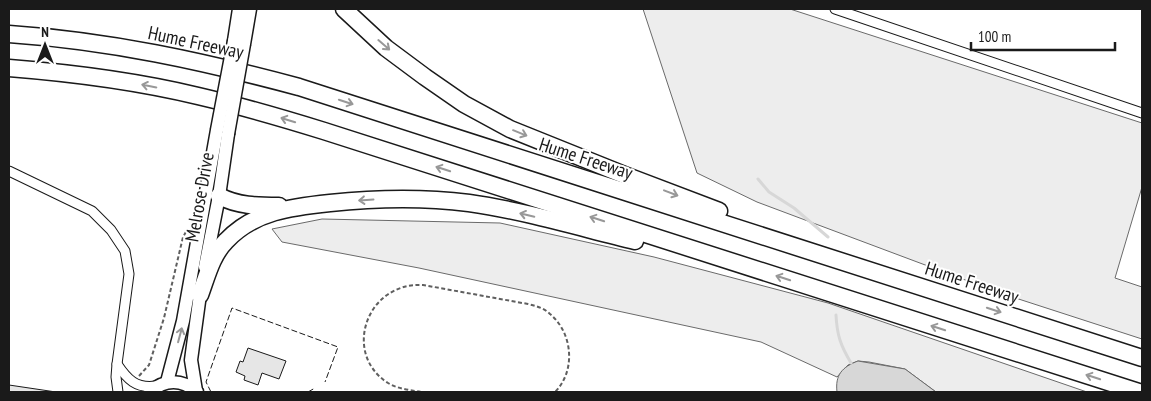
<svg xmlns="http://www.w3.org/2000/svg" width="1151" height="401" viewBox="0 0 1151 401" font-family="'PT Sans Narrow',sans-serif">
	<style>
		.built { fill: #ededed; stroke: #6a6a6a }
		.water { fill: #d7d7d7; stroke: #6a6a6a }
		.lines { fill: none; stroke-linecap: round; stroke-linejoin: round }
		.stream { stroke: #d7d7d7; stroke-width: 3 }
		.building { fill: #e6e6e6; stroke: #1a1a1a }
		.minor-casing { stroke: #1a1a1a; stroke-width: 11 }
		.secondary-casing { stroke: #1a1a1a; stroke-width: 15 }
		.motorway-casing { stroke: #1a1a1a; stroke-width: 19 }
		.path { stroke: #5f5f5f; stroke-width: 2; stroke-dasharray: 4 2.5; stroke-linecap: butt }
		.minor { stroke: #fff; stroke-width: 9 }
		.secondary { stroke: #fff; stroke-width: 12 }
		.motorway { stroke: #fff; stroke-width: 16 }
		.secondary-bridge-casing { stroke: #1a1a1a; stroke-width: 15; stroke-linecap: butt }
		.secondary-bridge { stroke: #fff; stroke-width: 12 }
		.fence { stroke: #1a1a1a; stroke-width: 1; stroke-dasharray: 6 2.5; stroke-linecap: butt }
		.oneway { stroke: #989898 }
		.labels { text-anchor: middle; stroke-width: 4; stroke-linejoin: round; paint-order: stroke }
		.street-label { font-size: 19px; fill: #1a1a1a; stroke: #fff }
	</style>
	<rect width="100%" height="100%" fill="#fff"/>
	<g class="built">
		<path d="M643,9H790L1142,123V187L1115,278L1142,287V339L1000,293L757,202L697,173Z"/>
		<path d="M322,219L500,223L654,257L828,303L1087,392H936L905,369L869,362L858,361L848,365L837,377L761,342L419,268L282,242L272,229Z"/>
	</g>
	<path class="water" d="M858,361L905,369L936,392H837C835,375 842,367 858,361Z"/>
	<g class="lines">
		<g class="stream">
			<path d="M758,179L769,192L794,208L828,237"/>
			<path d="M836,315C837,336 841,346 851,363"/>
		</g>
	</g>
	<g class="building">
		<path d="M248,348L286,361L279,379L262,373L258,385L244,380L245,376L236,372L240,361L243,362Z"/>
		<path d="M9,385L56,392H9Z"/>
	</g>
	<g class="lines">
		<defs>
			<g id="minor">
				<path d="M835,9L1142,113"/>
				<path d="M9,171L92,211L111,230L125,251L129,274L117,364L116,377L118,392"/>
				<path d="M117,364C127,379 136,389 156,386"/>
			</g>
			<g id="secondary">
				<path d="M234,41L239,9"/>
				<path d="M244,44L250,9"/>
				<path d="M205,267L219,196L228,134"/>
				<path d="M167,382L183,321L217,130"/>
				<path d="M196,391L191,360L201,287"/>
				<path d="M150,392C165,379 182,379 197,392"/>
			</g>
			<g id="motorway">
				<path d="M344,9L386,48L425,77L464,104L510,129L627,176L719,211"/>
				<path d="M9,34C110,41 202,61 299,87L1142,358"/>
				<path d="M9,68C72,73 136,81 198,96C241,106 282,118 324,131L1139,392"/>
				<path d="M219,196C238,206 257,206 279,206"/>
				<path d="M200,295C207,276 212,255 226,241C254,211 292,207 330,203C376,198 423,197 469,203C525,211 581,228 635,241"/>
			</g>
		</defs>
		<use href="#minor" class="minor-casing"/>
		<use href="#secondary" class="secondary-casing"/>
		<use href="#motorway" class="motorway-casing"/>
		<g class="path">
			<path d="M139,376L149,365L164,318L183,237L187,230"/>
			<path d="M421,392C410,390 398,389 388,383C342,354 366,282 423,285L528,304C536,306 544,308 550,314C573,333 576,371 555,392"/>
		</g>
		<use href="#minor" class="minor"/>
		<use href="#secondary" class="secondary"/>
		<use href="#motorway" class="motorway"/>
		<defs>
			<g id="secondary-bridge">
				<path d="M217,130L234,41"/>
				<path d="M228,134L244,44"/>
			</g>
		</defs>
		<use href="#secondary-bridge" class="secondary-bridge-casing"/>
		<use href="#secondary-bridge" class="secondary-bridge"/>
		<g class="fence">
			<path d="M211,392L206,382L232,308L338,347L325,382"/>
			<path d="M308,392L315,388"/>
		</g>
	</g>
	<defs><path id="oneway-shaft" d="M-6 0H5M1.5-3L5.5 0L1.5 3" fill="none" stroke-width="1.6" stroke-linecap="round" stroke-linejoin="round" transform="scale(1.25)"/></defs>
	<g class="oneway">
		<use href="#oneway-shaft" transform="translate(384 45) rotate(41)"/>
		<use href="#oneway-shaft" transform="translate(149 86) rotate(-169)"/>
		<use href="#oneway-shaft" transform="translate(346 102) rotate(18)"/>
		<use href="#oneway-shaft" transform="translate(288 120) rotate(-163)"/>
		<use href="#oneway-shaft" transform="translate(520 133) rotate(22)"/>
		<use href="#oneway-shaft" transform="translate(443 169) rotate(-162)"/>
		<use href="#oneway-shaft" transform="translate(671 193) rotate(21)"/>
		<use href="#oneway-shaft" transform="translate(366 200) rotate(176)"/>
		<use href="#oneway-shaft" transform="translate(527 215) rotate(-167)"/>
		<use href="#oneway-shaft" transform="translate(597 219) rotate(-162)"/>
		<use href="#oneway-shaft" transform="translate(783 278) rotate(-162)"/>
		<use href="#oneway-shaft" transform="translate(994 310) rotate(18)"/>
		<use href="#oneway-shaft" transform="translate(938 328) rotate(-162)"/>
		<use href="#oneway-shaft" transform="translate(180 335) rotate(-75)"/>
		<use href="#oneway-shaft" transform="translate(1093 377) rotate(-162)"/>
	</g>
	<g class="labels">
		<g class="street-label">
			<text transform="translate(196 42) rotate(12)" y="7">Hume Freeway</text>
			<text transform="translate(586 158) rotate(18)" y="7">Hume Freeway</text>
			<text transform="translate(199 197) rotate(-80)" y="7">Melrose Drive</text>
			<text transform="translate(972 282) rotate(18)" y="7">Hume Freeway</text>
		</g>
	</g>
	<rect width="1151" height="401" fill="none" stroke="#1a1a1a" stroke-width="20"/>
	<g transform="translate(45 45)" stroke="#ffffff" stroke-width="4" paint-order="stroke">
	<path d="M0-4L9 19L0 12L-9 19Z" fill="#1a1a1a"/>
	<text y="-8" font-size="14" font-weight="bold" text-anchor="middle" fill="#1a1a1a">N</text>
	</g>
	<path d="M971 42v8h144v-8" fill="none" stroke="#1a1a1a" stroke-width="2.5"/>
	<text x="978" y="42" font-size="15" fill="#1a1a1a" stroke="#ffffff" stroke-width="4" paint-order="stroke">100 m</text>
</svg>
